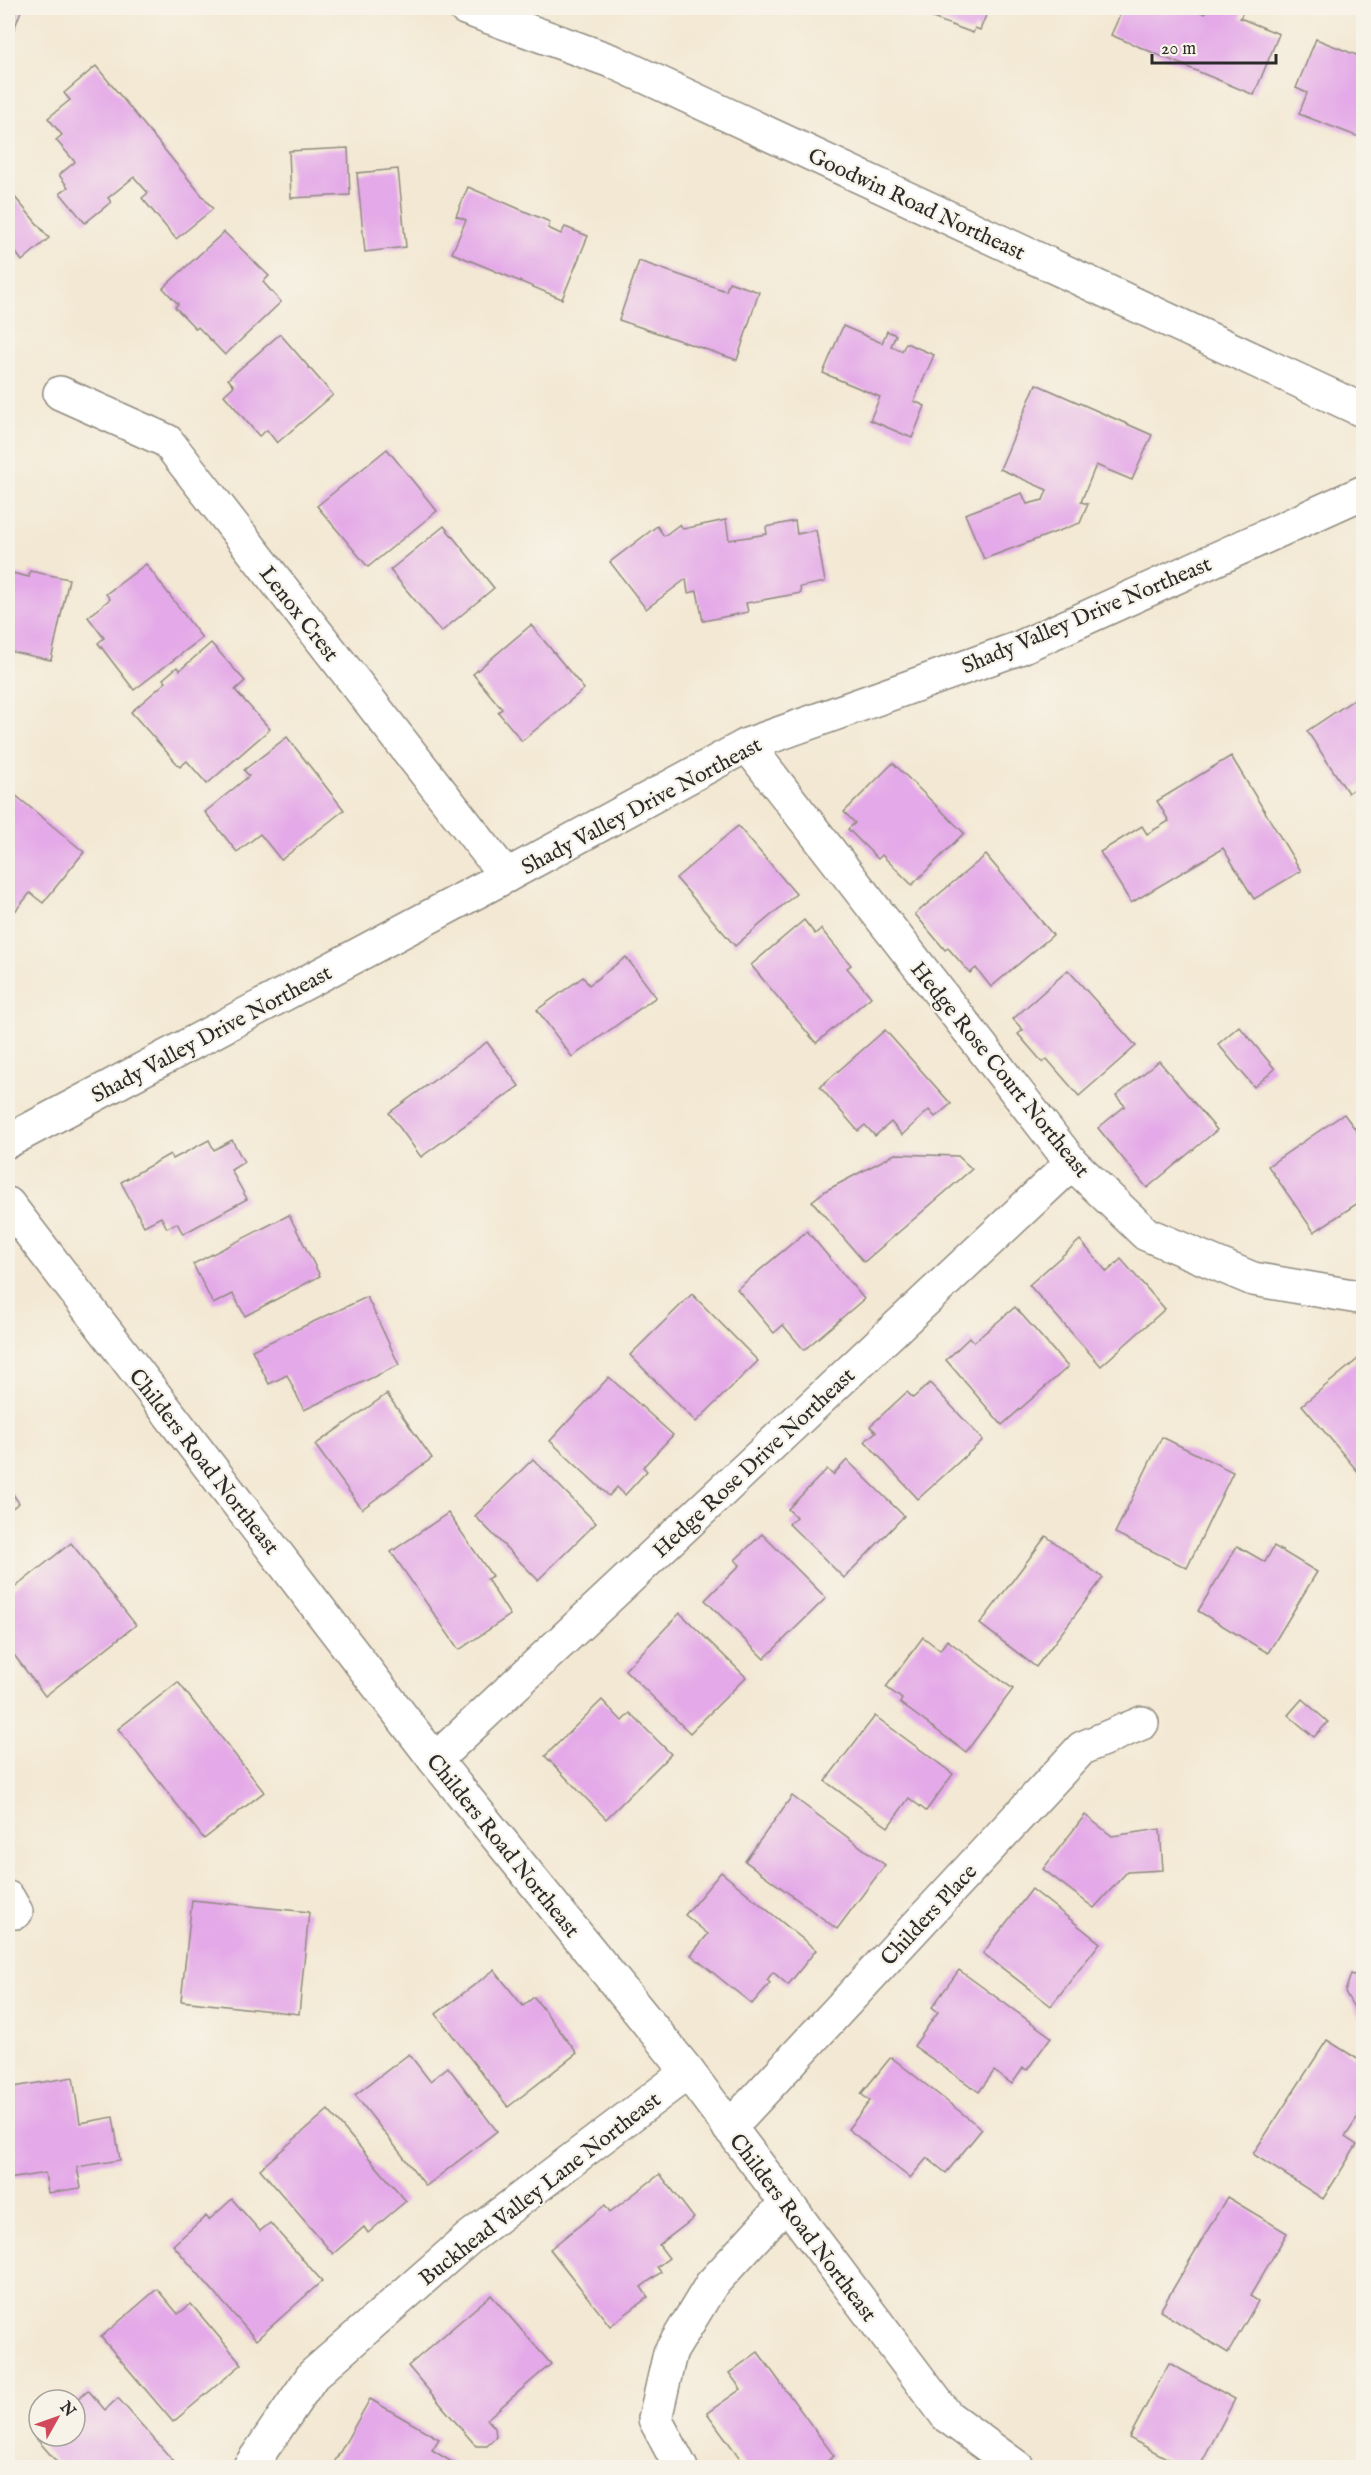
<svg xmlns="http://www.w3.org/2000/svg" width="1371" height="2475" viewBox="0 0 1371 2475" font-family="'IM FELL English',serif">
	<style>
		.building { fill: #e4a9e8 }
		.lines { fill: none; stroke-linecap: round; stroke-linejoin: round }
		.minor-casing { stroke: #8f8a7f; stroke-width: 36 }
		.minor { stroke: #fff; stroke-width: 33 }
		.labels { text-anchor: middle; stroke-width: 4.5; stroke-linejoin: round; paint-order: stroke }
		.street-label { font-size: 22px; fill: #2b2b2b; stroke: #f7f3e8 }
	</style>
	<rect width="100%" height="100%" fill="#f7f3e8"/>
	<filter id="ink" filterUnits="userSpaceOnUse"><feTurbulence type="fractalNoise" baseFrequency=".0167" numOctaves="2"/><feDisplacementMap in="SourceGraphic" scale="12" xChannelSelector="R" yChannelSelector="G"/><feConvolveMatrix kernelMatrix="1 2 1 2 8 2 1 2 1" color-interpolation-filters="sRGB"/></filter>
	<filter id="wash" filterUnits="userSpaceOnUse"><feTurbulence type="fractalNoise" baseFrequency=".008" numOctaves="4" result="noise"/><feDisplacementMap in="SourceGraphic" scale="24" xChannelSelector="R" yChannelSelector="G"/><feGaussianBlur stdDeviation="1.35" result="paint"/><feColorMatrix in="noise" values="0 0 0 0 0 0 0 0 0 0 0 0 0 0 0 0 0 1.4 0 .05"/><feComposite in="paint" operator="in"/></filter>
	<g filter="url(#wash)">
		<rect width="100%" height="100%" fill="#f3e8d3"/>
		<g id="blocks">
			<g class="building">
				<path d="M8,8H22L8,46Z"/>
				<path d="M933,8H989L980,30L975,28L973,33L930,17Z"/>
				<path d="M1123,8H1190L1205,14L1207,8H1245L1240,18L1279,34L1254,95L1111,35Z"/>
				<path d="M1316,39L1364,58V139L1299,114L1307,93L1296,88Z"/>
				<path d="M96,66L213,209L176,239L142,198L148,193L134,177L108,198L111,202L85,223L60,193L68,187L59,175L75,162L56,140L62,135L48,118L70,100L64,93Z"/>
				<path d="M348,148L350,195L291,198L289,151Z"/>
				<path d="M398,169L406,247L365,252L357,173Z"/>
				<path d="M468,187L550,222L548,228L561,234L565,227L588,236L562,299L452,253L466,220L456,216Z"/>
				<path d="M8,189L49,238L22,261L14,250L8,256Z"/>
				<path d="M224,232L269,276L263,282L281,302L225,355L198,327L196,329L175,307L178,304L163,288Z"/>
				<path d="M639,261L726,291L729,282L759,292L737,360L619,320Z"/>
				<path d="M843,326L882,343L887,331L896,335L891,346L902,351L906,343L934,355L914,401L925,406L912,438L870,420L880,397L823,373Z"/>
				<path d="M280,334L333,395L277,443L267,430L259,436L224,395L234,386L228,379Z"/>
				<path d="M1036,384L1152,435L1132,480L1096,465L1081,502L1088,504L1080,523L984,559L965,514L1022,493L1027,504L1043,500L1047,490L1000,469Z"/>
				<path d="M387,449L437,511L368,567L317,506Z"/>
				<path d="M726,520L729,540L767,534L766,527L795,521L797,534L816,530L825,582L800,587L801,593L746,603L748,612L703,621L697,591L688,593L686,579L646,609L610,562L657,526L664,536L680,524L683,529Z"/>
				<path d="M444,526L494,588L441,632L390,570Z"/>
				<path d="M146,564L202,638L134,690L98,643L104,638L88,617L110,599L106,594Z"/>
				<path d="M30,571L69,579L51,660L8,651V572L29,577Z"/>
				<path d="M531,625L584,689L522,741L498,712L502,709L473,674Z"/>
				<path d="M211,643L245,681L235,690L270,729L207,784L187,761L180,767L131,712L166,682L163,679L177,667L180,670Z"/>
				<path d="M1364,693V782L1348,793L1307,731Z"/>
				<path d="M287,737L344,810L281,860L260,834L237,852L205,812L249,776L244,770Z"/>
				<path d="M1231,756L1301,871L1254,899L1223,848L1131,903L1100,852L1142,826L1147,834L1169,821L1157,801Z"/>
				<path d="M893,763L964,833L912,885L882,855L878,859L848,829L855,823L844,812Z"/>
				<path d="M8,789L84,852L43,903L30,893L8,920Z"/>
				<path d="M738,826L796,894L735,946L676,878Z"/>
				<path d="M986,855L1053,935L991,987L976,968L970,973L948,948L945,950L915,914Z"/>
				<path d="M804,920L815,934L821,929L851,965L847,968L871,997L816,1043L751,965Z"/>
				<path d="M626,957L656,997L572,1057L537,1010L583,977L589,985Z"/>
				<path d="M1068,970L1136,1046L1079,1096L1047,1059L1043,1063L1018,1034L1023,1030L1013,1019Z"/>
				<path d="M1239,1026L1275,1069L1254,1087L1218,1044Z"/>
				<path d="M885,1030L951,1104L935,1117L929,1110L902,1135L891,1122L875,1136L865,1125L858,1131L820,1087Z"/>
				<path d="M487,1042L519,1086L421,1157L389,1113Z"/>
				<path d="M1159,1061L1217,1130L1147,1188L1098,1128L1125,1106L1116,1096Z"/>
				<path d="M1344,1114L1364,1141V1199L1314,1232L1268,1166Z"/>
				<path d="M209,1140L214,1150L232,1140L244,1162L231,1170L247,1199L183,1234L177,1223L167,1228L161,1217L144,1226L121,1182L170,1154L173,1159Z"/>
				<path d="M895,1154L958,1156L972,1169L864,1262L812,1201L825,1191Z"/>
				<path d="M289,1215L320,1276L245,1316L233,1294L213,1304L193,1264Z"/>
				<path d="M807,1231L864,1299L804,1350L783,1325L774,1333L737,1289Z"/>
				<path d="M1080,1240L1107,1272L1121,1259L1165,1309L1101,1366L1029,1285Z"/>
				<path d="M692,1294L758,1361L696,1422L630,1355Z"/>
				<path d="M367,1297L399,1365L304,1410L287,1375L269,1384L252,1350Z"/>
				<path d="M1015,1307L1068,1367L1002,1425L946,1360L970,1337L974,1342Z"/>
				<path d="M1358,1359L1364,1366V1479L1302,1405Z"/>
				<path d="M609,1377L673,1435L643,1467L647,1471L625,1495L617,1487L609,1496L550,1441Z"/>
				<path d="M930,1383L983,1440L918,1499L865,1441L876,1432L870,1426L907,1392L913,1398Z"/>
				<path d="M387,1394L432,1458L362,1509L315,1445Z"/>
				<path d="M1162,1437L1233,1472L1187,1568L1115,1533Z"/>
				<path d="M533,1459L596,1523L538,1580L475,1516Z"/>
				<path d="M847,1460L904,1516L844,1578L789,1524L796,1517L788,1509L827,1469L833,1475Z"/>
				<path d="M8,1487L19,1503L8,1511Z"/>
				<path d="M448,1513L492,1576L487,1579L510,1615L459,1650L391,1552Z"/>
				<path d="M762,1534L826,1598L764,1659L705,1600L740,1565L735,1560Z"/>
				<path d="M1046,1536L1103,1578L1036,1667L980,1624Z"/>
				<path d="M71,1543L136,1625L45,1696L8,1647V1593Z"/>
				<path d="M1237,1546L1265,1562L1274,1546L1317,1572L1268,1653L1198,1611Z"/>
				<path d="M680,1613L746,1677L690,1733L625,1670Z"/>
				<path d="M923,1637L940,1650L947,1640L1013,1689L966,1752L900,1703L902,1699L886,1687Z"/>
				<path d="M178,1682L264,1792L204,1839L118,1729Z"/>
				<path d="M1302,1699L1328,1722L1314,1737L1288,1715Z"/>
				<path d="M602,1700L622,1721L630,1713L671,1754L606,1819L545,1756Z"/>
				<path d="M875,1716L953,1774L926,1811L909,1798L888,1827L825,1781Z"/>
				<path d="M792,1796L885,1865L837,1929L745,1861Z"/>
				<path d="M1085,1815L1112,1836L1160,1829L1163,1870L1127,1872L1094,1908L1043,1869Z"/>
				<path d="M721,1872L816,1950L788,1985L773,1972L767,1980L770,1983L752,2004L691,1955L708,1934L685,1915Z"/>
				<path d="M1032,1889L1100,1943L1051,2006L983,1953Z"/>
				<path d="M192,1900L309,1912L299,2014L181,2001Z"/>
				<path d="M494,1970L523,2006L534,1997L577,2053L508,2107L436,2014Z"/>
				<path d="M959,1970L1051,2037L1027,2070L1023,2068L1012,2084L994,2071L979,2092L914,2046L938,2012L932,2007Z"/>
				<path d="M1351,1974L1364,1978V2020L1357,2013L1345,1992Z"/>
				<path d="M1327,2040L1364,2063V2108L1345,2137L1357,2145L1323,2199L1253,2154Z"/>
				<path d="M409,2054L430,2081L448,2067L497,2131L426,2186L355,2095Z"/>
				<path d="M891,2057L982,2129L946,2173L927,2158L910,2178L848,2129L870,2101L861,2094Z"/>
				<path d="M73,2077L80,2123L113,2117L120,2160L77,2167L81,2188L48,2193L45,2173L8,2179V2088Z"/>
				<path d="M328,2110L406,2201L368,2233L364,2227L333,2254L260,2169Z"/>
				<path d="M660,2174L694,2218L659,2245L669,2258L657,2267L661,2272L641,2287L648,2297L610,2326L550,2249L605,2205L610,2212Z"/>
				<path d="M1227,2197L1287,2233L1250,2296L1258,2301L1228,2353L1160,2311Z"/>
				<path d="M232,2199L260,2231L270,2223L322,2281L256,2340L173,2245L206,2216L209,2220Z"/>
				<path d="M157,2289L178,2314L191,2304L242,2364L173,2422L101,2337Z"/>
				<path d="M491,2295L551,2364L487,2419L495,2428L496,2437L487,2446H476L408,2366Z"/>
				<path d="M758,2352L834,2456L818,2468H747L707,2413L741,2389L729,2373Z"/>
				<path d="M1169,2363L1235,2399L1199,2468H1185L1129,2438Z"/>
				<path d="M88,2390L105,2410L118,2398L175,2463L170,2468H62L35,2437L39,2433V2436H75V2401Z"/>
				<path d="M370,2399L439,2439L432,2450L462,2468H331Z"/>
			</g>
		</g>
	</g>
	<g filter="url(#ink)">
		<use href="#blocks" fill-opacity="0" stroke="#8f8a7f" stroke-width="1.5"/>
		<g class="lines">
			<defs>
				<g id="minor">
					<path d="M465,8L614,62L1364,411"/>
					<path d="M60,393L167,441L506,876"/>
					<path d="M747,745L1072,1163L1146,1234L1253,1279L1364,1298"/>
					<path d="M8,1141L506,876L747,745L1019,648L1364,492"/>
					<path d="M8,1204L435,1760L688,2072L947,2416L1018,2468"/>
					<path d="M435,1760L1072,1163"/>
					<path d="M8,1898L16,1912"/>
					<path d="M729,2128L1082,1748L1142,1723"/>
					<path d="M249,2468L313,2375L469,2238L688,2072"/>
					<path d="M681,2468L655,2419L670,2353L711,2285L786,2203"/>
				</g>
			</defs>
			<use href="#minor" class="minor-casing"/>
			<use href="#minor" class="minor"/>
		</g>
	</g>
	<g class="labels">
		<g class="street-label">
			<text transform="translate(917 203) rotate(25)" y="8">Goodwin Road Northeast</text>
			<text transform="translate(300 613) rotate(52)" y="8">Lenox Crest</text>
			<text transform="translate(1086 614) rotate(-23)" y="8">Shady Valley Drive Northeast</text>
			<text transform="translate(641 805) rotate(-28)" y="8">Shady Valley Drive Northeast</text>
			<text transform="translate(211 1033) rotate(-28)" y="8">Shady Valley Drive Northeast</text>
			<text transform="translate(1001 1069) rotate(51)" y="8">Hedge Rose Court Northeast</text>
			<text transform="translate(205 1461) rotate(52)" y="8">Childers Road Northeast</text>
			<text transform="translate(753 1462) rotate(-43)" y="8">Hedge Rose Drive Northeast</text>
			<text transform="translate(504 1845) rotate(51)" y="8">Childers Road Northeast</text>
			<text transform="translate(928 1914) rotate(-47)" y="8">Childers Place</text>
			<text transform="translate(539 2188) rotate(-38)" y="8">Buckhead Valley Lane Northeast</text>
			<text transform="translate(804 2227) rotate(53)" y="8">Childers Road Northeast</text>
		</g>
	</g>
	<rect width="1371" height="2475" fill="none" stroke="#f7f3e8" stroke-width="30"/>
	<g transform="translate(57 2418) rotate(50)"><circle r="28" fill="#f7f3e8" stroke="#a5a39c" stroke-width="1.5"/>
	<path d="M0-4.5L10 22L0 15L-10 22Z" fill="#d1495b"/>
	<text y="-9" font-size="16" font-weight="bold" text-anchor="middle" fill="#2b2b2b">N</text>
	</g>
	<path d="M1152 54v9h124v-9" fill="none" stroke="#2b2b2b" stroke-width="3"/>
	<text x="1161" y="54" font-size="18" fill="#2b2b2b" stroke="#f7f3e8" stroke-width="4.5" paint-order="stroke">20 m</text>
</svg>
